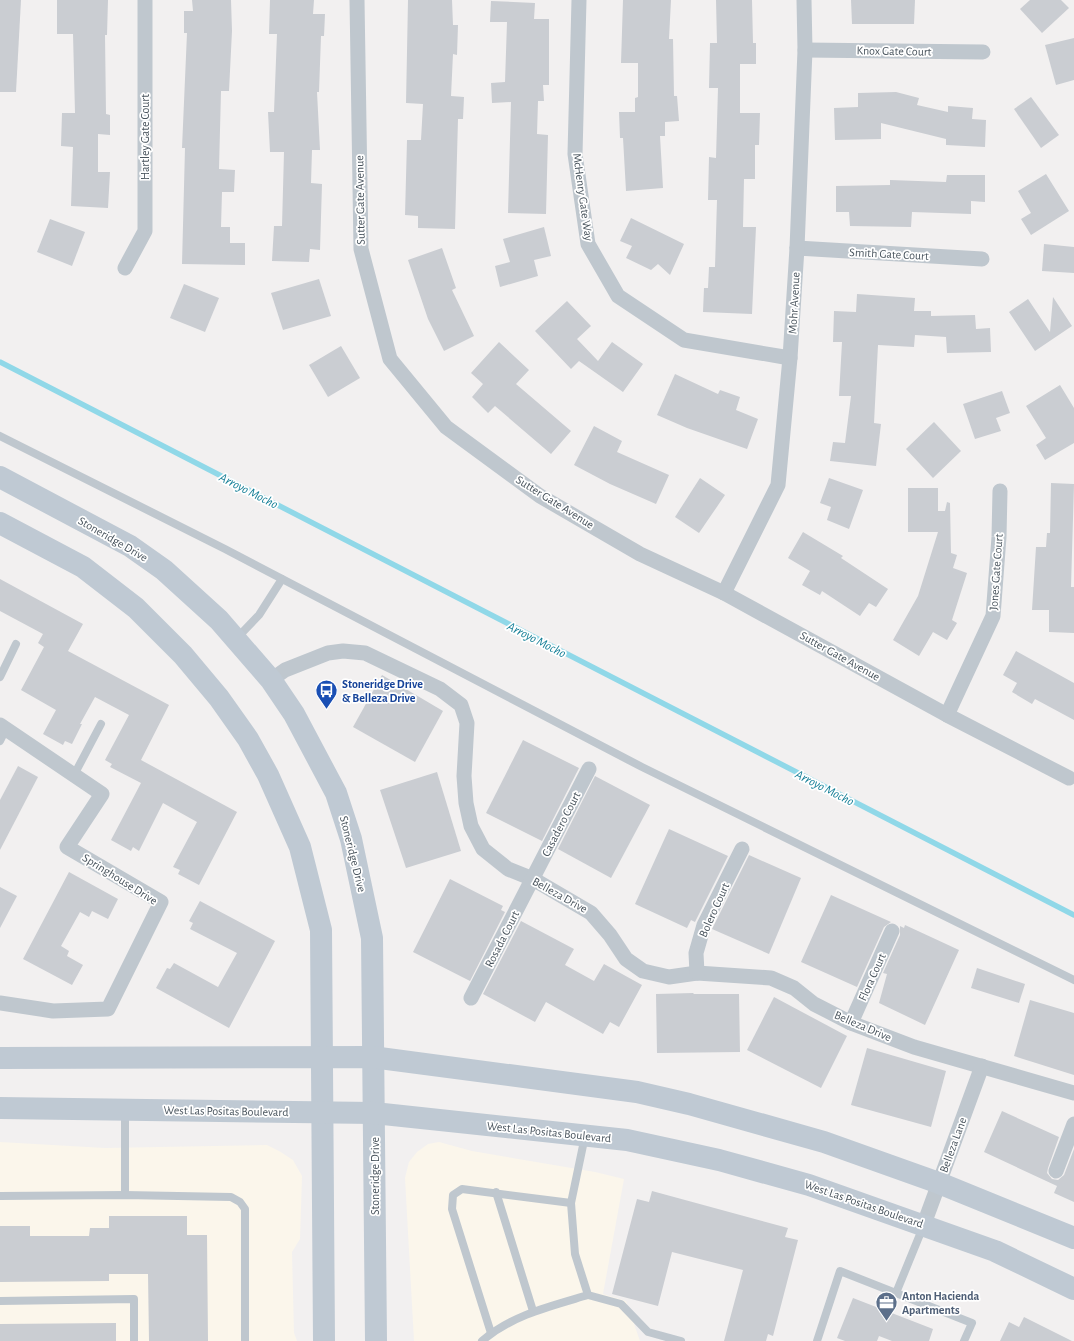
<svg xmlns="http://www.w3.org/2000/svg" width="1074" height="1341" viewBox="0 0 1074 1341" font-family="'Alegreya Sans',sans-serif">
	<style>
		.commercial { fill: #fbf6eb }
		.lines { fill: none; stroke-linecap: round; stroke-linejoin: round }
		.stream { stroke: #90d8e8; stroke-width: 5.5 }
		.building { fill: #cacdd2 }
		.service { stroke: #bfc7ce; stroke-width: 8 }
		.minor { stroke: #bfc7ce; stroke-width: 15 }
		.secondary { stroke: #bfc9d3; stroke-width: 22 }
		.labels { text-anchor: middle; stroke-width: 3.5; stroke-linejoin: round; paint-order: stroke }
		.street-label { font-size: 12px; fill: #49545d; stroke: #fff }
		.transit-label { font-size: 12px; font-weight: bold; fill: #164399; stroke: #fff; text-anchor: start }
		.service-label { font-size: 12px; font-weight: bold; fill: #4e5e75; stroke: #fff; text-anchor: start }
		.water-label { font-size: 13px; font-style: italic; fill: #137e96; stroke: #fff }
	</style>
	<rect width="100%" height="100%" fill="#f2f0f0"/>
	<g class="commercial">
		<path d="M0,1142L105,1148L267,1145L279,1151L293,1160L302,1176L300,1239L292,1252L294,1333L297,1341H0Z"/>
		<path d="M439,1142L472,1151L595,1172L624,1179L603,1294L626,1301L640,1341H414L405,1178L409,1162L417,1152L428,1144Z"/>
	</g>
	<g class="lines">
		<path class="stream" d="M0,362L1074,915"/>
	</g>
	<g class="building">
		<path d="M0,0H21L16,92H0Z"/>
		<path d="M57,0H108L107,35H105L106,114L110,115V135L98,134V172H110L108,208L71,206L73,147L61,146L62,113H75L73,34H57Z"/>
		<path d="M192,0H231L232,31L229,91H221L219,169L235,170L234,192H222L221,227H230V243H245V265L182,264L185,148H182L187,33H184V11H193Z"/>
		<path d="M270,0H314L313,14H325L324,36H321L319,92H317L320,150H312L311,183L322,184L320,250L310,249L309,262L272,261L274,226H282L284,152H270L268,112H274L277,34H269Z"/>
		<path d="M408,0H452L453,25H458L457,55L453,54L451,96L464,97L463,119H458L455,229L418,228V216L405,215L407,140H421L423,104L406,103Z"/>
		<path d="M623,0H671L669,39H673L674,96H677L679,121L665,122V136H660L663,188L626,191L623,138H620L619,112H635V98L638,97V63H621Z"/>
		<path d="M716,0H752L753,43H756V64H740V113H760L759,145H755V179H744L743,227H756L752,314L703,312L704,288H708L709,267H715L717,200H708L709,157L716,158L718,88H709L710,43H717Z"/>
		<path d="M851,0H915L914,24H852Z"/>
		<path d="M1030,0H1061L1069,8L1042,33L1020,9Z"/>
		<path d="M491,1L535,3L534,19H549V85H543L544,101H538L537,134L548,135L546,214L508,213L511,102L492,103L491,83L505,82L507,22H490Z"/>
		<path d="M1074,38V80L1056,85L1045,45Z"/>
		<path d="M896,92L919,98L917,105L948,112V106L973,108L972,119L986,120L985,147L946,145V139L881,123V139L835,140L834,108L858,107V93Z"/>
		<path d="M1031,97L1059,135L1041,148L1014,109Z"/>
		<path d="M1046,174L1069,211L1031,235L1021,219L1031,213L1018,191Z"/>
		<path d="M947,175H985V202L971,201V214L912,212L911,227L850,226L849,212H836V186L890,185V180L946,182Z"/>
		<path d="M631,218L684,244L670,275L658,264L651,270L626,258L632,246L620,241Z"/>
		<path d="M50,219L85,232L72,266L37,252Z"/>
		<path d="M544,227L551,256L534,260L538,276L500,287L495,266L510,262L503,239Z"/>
		<path d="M1044,244L1074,247V273L1042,271Z"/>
		<path d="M442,248L456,288L452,290L474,336L444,351L428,319L408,260Z"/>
		<path d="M319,279L331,316L283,330L271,293Z"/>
		<path d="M184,284L219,298L205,332L170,318Z"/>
		<path d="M857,294L915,298L914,311H931V316L975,315L976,329L990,328L991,352L947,353L946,337L915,335L914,347L878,345L874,423L881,424L876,466L830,461L833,442L845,443L851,396H839L842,342H833L834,311L856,312Z"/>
		<path d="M1053,297L1072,326L1035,351L1009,312L1028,299L1050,332Z"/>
		<path d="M567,301L591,326L577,339L598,361L612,342L643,364L623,392L579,361L571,369L535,331Z"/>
		<path d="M499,342L529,370L516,384L571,431L551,454L495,406L488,413L472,397L483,384L471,373Z"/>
		<path d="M341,346L360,378L328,397L309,365Z"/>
		<path d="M675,374L718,394L720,390L740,397L736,410L758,419L747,449L687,428L657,415Z"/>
		<path d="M1060,385L1074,408V443L1045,460L1036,445L1046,438L1026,406Z"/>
		<path d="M1002,391L1010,413L996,418L1001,431L975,439L963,404Z"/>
		<path d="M934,422L961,451L933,478L906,449Z"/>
		<path d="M594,426L622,441L617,452L669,475L656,504L610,484L574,465Z"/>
		<path d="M700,478L725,495L699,533L675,517Z"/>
		<path d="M829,478L863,490L849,529L827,520L831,507L820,503Z"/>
		<path d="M1051,483L1074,484L1071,587H1074V633L1049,632V610H1032L1036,547H1046L1047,533H1050Z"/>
		<path d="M908,488H938V511H945L947,502L950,503L951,553L957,555L953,568L967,573L952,620L957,623L947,640L933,632L919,656L893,640L918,596L938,532H908Z"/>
		<path d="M803,532L843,556L841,558L888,589L876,607L869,603L860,616L822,591L820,595L802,585L810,571L788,558Z"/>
		<path d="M0,579L83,624L68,651L169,705L141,760L237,812L199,885L178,874L180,870L173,867L197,822L163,803L139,851L133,847L131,851L111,840L141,783L110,767L112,764L105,760L129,715L95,697L80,724H82L72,744L65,741L63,745L43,734L56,710L21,690L44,647L38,643L43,634L0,611Z"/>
		<path d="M1016,651L1074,683V720L1035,699L1032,704L1012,692L1017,683L1003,675Z"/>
		<path d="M382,675L443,711L415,762L353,727Z"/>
		<path d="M523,740L579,768L542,841L486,813Z"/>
		<path d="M18,766L38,777L0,850V800Z"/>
		<path d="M437,772L461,851L406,868L380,790Z"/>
		<path d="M595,776L650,805L611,878L558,849Z"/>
		<path d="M669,829L728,856L695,922L691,920L687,928L635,904Z"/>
		<path d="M749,855L801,878L769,954L712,929Z"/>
		<path d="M69,872L118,899L108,919L92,911L89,917L80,912L61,946L69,951L67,956L83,965L72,985L23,959Z"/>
		<path d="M450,879L503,906L501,910L505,912L470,981L413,952Z"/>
		<path d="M0,887L17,896L0,928Z"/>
		<path d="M831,895L891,922L884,927L857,987L801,962Z"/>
		<path d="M200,901L275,941L229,1028L156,988L167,968L170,969L174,963L218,987L237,953L190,929L193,923L189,921Z"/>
		<path d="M521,921L574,949L565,965L594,981L604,964L642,985L619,1027L610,1022L603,1034L546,1002L535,1022L483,994Z"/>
		<path d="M905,925L959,950L925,1025L879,1003L887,974L883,973L900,935V926L904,928Z"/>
		<path d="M977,968L1025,984L1019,1003L971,988Z"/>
		<path d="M693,993L694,994H739L740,1052L657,1053L656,994Z"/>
		<path d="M774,997L847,1036L821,1088L747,1050Z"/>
		<path d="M1030,1000L1074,1013V1075L1014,1056Z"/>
		<path d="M867,1048L946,1071L931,1127L851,1105Z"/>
		<path d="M1002,1111L1059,1137L1048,1168L1047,1173L1052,1179L1058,1180L1064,1175L1074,1149V1202L1054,1193L1057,1186L984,1152Z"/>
		<path d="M652,1191L788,1228L785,1237L798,1240L773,1336L768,1334L766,1341H724L743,1270L672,1252L658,1306L612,1294L637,1199L649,1202Z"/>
		<path d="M109,1216H187V1235H207L208,1341H149L148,1274H109V1281L0,1282V1226H30V1236H89L90,1228H109Z"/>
		<path d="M853,1298L933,1329L929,1341H892L879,1336L877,1341H845L837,1338Z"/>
		<path d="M1024,1317L1072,1341H1000L1009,1322L1019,1327Z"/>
		<path d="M116,1323V1341H0V1324Z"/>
	</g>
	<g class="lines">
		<g class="service">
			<path d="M0,436L225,549L642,767L1074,980"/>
			<path d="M236,639L259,615L282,579"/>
			<path d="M0,677L16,644"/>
			<path d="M0,741L6,729"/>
			<path d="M74,775L101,724"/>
			<path d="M125,1110V1195"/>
			<path d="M585,1136L571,1203L575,1254L588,1295L621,1304L648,1332L681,1341"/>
			<path d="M496,1192L533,1311"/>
			<path d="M0,1196L125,1195L231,1197L240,1202L245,1209V1341"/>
			<path d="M896,1293L923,1227"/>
			<path d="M0,1301L134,1299V1341"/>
			<path d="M491,1333L452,1209L453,1195L462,1189L571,1203"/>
			<path d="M482,1341C512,1315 551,1306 588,1295"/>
			<path d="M817,1341L840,1271L972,1323L964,1341"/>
		</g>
		<g class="minor">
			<path d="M357,0L361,249L390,359L446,427L540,496L640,554L724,593L947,715L1069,778"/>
			<path d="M579,0L575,154L588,244L618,296L684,340L790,358"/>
			<path d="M805,50L983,52"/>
			<path d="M797,248L982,259"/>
			<path d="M125,268L145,231V0"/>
			<path d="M724,593L778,485L790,358L797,248L805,50L804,0"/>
			<path d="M271,680L285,670L328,653L343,651L365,653L440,689L461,705L467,723L464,776L466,803L471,826L483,849L508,869L533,879L591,913L610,935L626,959L643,971L669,977L697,973L771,978L794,988L814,1004L851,1023L914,1047L1074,1093"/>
			<path d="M947,715L993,616L999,537L1000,491"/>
			<path d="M0,725L102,794L67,847L161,902L108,1009L53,1011L0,1003"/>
			<path d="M697,973L696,953L704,925L742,849"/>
			<path d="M471,998L589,769"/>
			<path d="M851,1023L892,931"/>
			<path d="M1056,1171L1074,1124"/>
			<path d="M924,1224L982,1066"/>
		</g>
		<g class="secondary">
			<path d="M0,477L130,546L164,570L219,620L271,680L294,714L336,793L351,839L372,938L376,1341"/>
			<path d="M0,523L83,567L136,608L183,655L219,698L248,739L268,775L300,847L321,930L324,1341"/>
			<path d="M0,1058L372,1057L637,1092L689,1104L824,1142L939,1183L1074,1238"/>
			<path d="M0,1108L374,1113L627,1140L719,1160L809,1185L995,1251L1074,1289"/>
		</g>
	</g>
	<defs>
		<symbol id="bus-pin" viewBox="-11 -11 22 30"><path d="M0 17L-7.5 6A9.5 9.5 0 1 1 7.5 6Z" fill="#1a4fb4" stroke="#fff"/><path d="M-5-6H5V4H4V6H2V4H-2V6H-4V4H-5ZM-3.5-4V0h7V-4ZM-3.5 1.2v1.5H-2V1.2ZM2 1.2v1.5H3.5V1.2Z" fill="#fff"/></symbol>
		<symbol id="office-pin" viewBox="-11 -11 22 30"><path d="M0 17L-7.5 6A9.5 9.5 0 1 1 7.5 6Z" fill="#5c6f8a" stroke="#fff"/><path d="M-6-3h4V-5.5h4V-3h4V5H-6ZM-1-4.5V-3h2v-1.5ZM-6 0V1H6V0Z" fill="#fff"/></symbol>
	</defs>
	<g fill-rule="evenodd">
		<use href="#bus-pin" x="314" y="678" width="25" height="34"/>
		<use href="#office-pin" x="874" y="1290" width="25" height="34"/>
	</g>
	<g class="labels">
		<g class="street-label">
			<text transform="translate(894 51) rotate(1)" y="4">Knox Gate Court</text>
			<text transform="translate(145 137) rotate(-90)" y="4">Hartley Gate Court</text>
			<text transform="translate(583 197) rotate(82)" y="4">McHenry Gate Way</text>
			<text transform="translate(360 200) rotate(-91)" y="4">Sutter Gate Avenue</text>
			<text transform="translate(889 254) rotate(3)" y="4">Smith Gate Court</text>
			<text transform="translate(794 303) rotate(-87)" y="4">Mohr Avenue</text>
			<text transform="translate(555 502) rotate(32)" y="4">Sutter Gate Avenue</text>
			<text transform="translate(113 539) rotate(30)" y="4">Stoneridge Drive</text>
			<text transform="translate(996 572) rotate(-86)" y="4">Jones Gate Court</text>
			<text transform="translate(840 656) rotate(29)" y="4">Sutter Gate Avenue</text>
			<text transform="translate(561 824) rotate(-63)" y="4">Casadero Court</text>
			<text transform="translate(353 854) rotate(76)" y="4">Stoneridge Drive</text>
			<text transform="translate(120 879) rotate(32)" y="4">Springhouse Drive</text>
			<text transform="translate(560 895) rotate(29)" y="4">Belleza Drive</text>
			<text transform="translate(714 910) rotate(-66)" y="4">Bolero Court</text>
			<text transform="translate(502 939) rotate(-63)" y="4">Rosada Court</text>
			<text transform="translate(872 977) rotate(-66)" y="4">Flora Court</text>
			<text transform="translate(863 1026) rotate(23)" y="4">Belleza Drive</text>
			<text transform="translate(226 1111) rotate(1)" y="4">West Las Positas Boulevard</text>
			<text transform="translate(549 1132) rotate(6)" y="4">West Las Positas Boulevard</text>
			<text transform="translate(953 1145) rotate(-70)" y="4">Belleza Lane</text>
			<text transform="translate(375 1176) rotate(-90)" y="4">Stoneridge Drive</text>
			<text transform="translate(864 1204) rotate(19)" y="4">West Las Positas Boulevard</text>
		</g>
		<g class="transit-label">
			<text x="342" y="688">Stoneridge Drive<tspan x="342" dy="14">&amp; Belleza Drive</tspan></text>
		</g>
		<g class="service-label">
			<text x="902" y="1300">Anton Hacienda<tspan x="902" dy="14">Apartments</tspan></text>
		</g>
		<g class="water-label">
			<text transform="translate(249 490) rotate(27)" y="5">Arroyo Mocho</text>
			<text transform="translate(537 639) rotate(27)" y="5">Arroyo Mocho</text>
			<text transform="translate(825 787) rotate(27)" y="5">Arroyo Mocho</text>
		</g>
	</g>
</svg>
